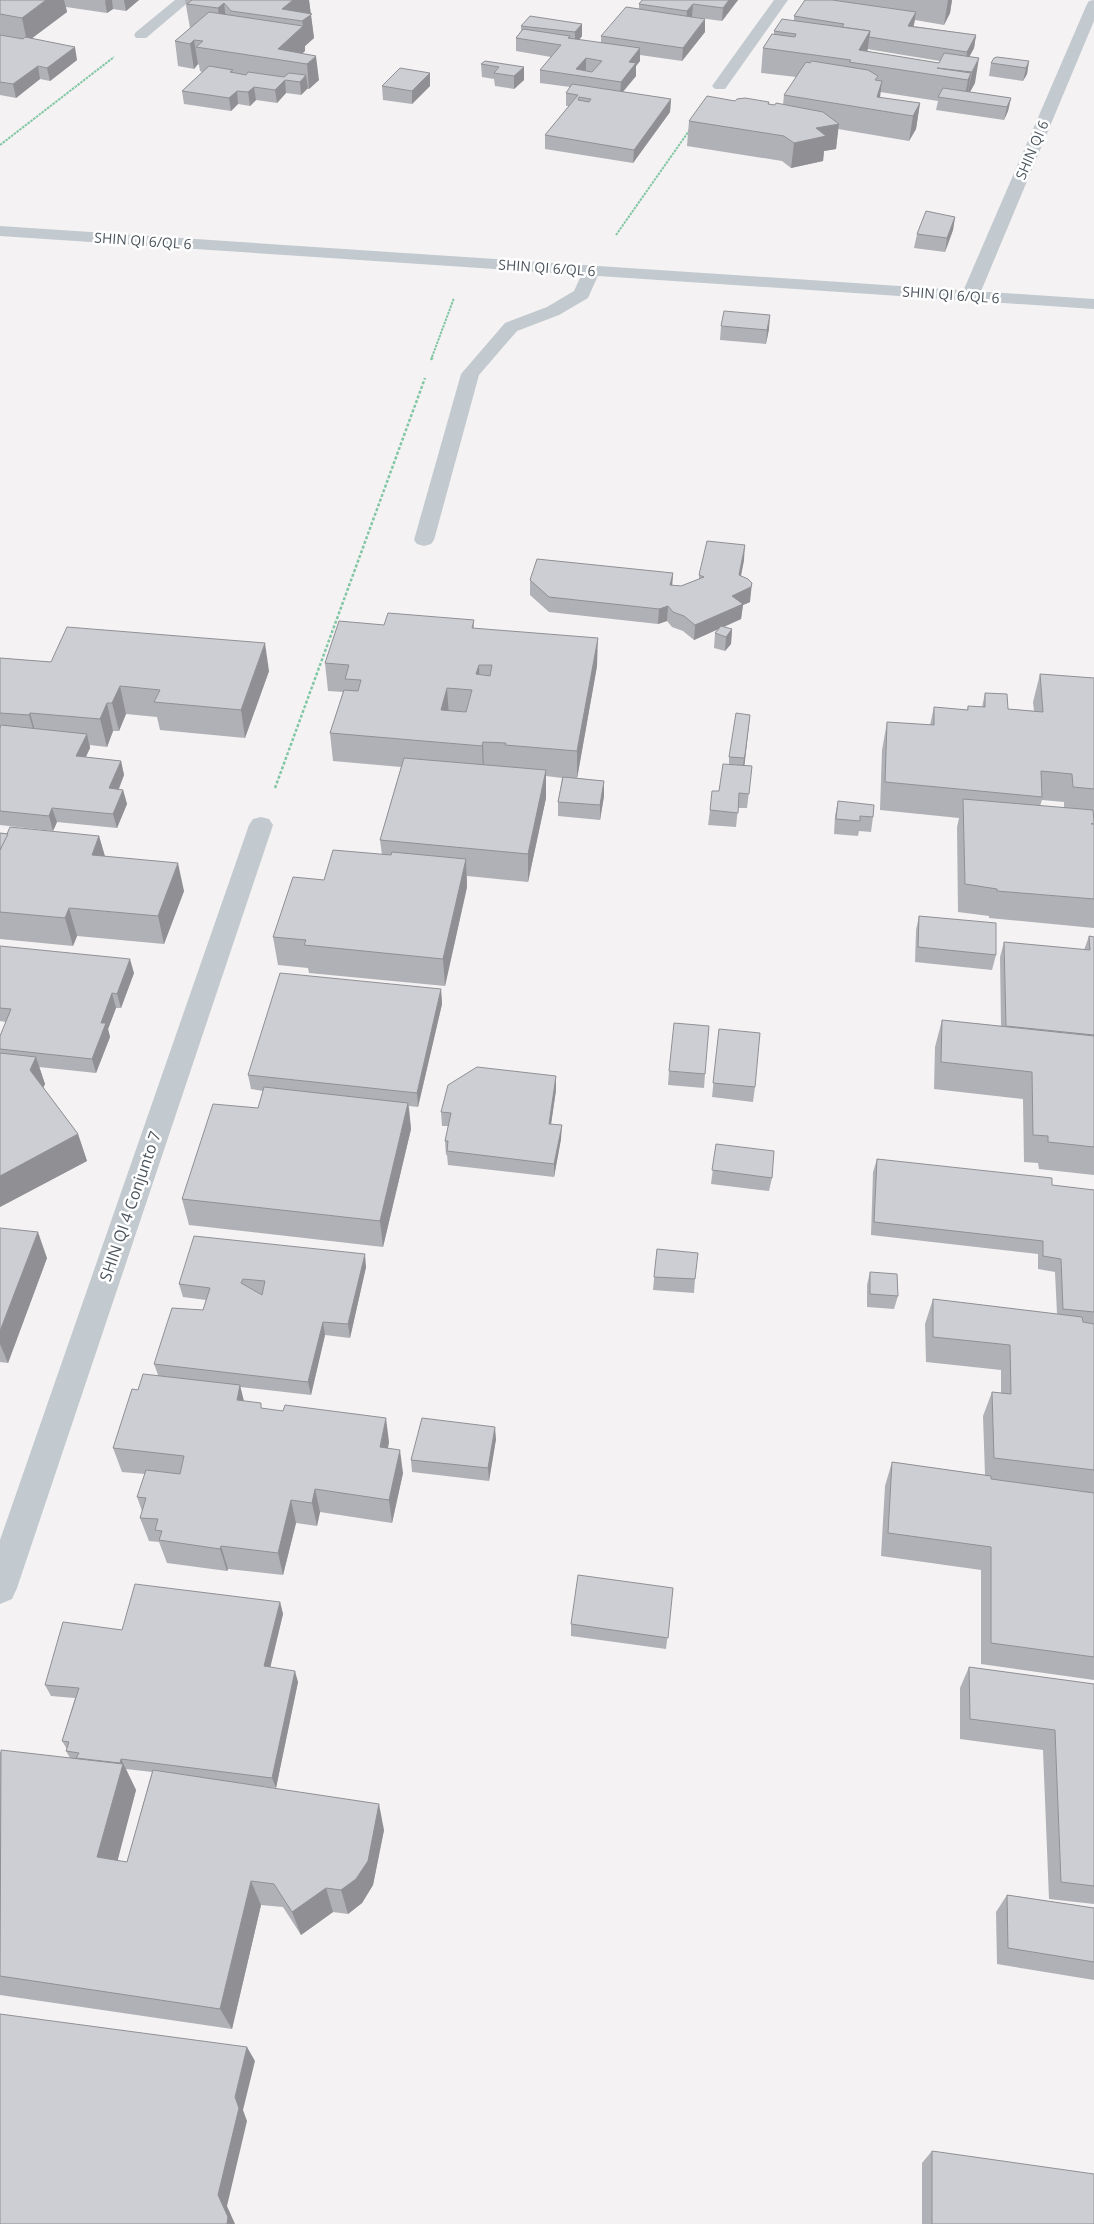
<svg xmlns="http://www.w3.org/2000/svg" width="1094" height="2224" viewBox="0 0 1094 2224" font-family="'Open Sans',sans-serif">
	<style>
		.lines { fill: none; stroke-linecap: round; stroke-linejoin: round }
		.path-far1 { stroke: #82c7a5; stroke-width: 2; stroke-dasharray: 2.5 1; stroke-linecap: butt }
		.path { stroke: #82c7a5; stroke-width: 2.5; stroke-dasharray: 3 2; stroke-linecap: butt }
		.minor { fill: #c2c9cf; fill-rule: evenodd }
		.tertiary { fill: #c2c9cf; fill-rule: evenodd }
		.wall { fill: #b0b1b6; fill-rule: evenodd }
		.shaded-wall { fill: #909094 }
		.building { fill: #cdced4; stroke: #909094; fill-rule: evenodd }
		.labels { text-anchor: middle; stroke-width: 5; stroke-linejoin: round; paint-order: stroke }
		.far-street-label { font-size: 14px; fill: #4c555e; stroke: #fff }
		.street-label { font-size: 16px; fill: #4c555e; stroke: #fff }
	</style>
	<rect width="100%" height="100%" fill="#f4f2f2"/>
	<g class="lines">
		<g class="path-far1">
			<path d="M0,145L114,57"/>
			<path d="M616,235L691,128"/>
			<path d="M432,357L454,298"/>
		</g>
		<g class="path">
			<path d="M431,360L433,356"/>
			<path d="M275,788L425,378"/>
		</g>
		<g class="minor">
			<path d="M175,0H191L146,38H136L134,35L136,32Z"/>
			<path d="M774,0H788L725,89H715L712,86Z"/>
			<path d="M1094,0V21L979,296L976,300H964L961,296L1087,4L1089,1Z"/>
			<path d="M591,266L597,267L600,271L588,298L559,315L517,331L479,375L434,540L431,544L424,546L417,544L414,540L461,374L505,323L547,307L574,291L585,267Z"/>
			<path d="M261,817L269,819L273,825L17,1588L12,1599L0,1604V1540L249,825L253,819Z"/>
		</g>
		<path class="tertiary" d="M0,226L1094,299V309L0,236Z"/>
	</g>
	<g class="wall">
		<path d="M0,0H139L126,11L113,9L107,13L66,7L67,12L32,38L77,60L50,81L40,79L16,98L0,95Z"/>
		<path d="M185,0H309L314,38L305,46V51L302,53L319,80L309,89H307L301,95L286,93L277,103L256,100L250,106L238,104L231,111L184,104L182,91L202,72L200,71L199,65L198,64L194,69L178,66L175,41L190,28Z"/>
		<path d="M738,0L722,21L692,17L705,32L682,61L640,55V61L636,66V76L623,92L671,99L670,112L633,163L545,149V135L569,106H566V93L570,87L540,83V70L551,57L516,51V38L521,31V26L582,24V36L579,40L601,43V36L639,9V4Z"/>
		<path d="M805,0H952L950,13L944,25L915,20L913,26L976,35L974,48L969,57L975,83L970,92L1011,98L1008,111L1004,120L936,110L938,101L880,92V98L920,103L916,129L909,141L838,129L836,149L824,151L823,161L791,168L782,161L687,146L689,121L735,101L769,102V105H783L784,95L796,77L761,73L763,48L774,34V31L794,21V16ZM867,49L940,61L939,63L867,51Z"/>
		<path d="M1029,61L1027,74L1023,81L989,76L991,63Z"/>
		<path d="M481,64L524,67V80L514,89L495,86L494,79L482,77Z"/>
		<path d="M382,86H430L412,104L383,100Z"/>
		<path d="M955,217L953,230L945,252L914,248L917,234Z"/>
		<path d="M721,326L769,329L766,344L720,340Z"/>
		<path d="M744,560L741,576L750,602L743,605L741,619L724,627L732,629L731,644L725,651L714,648L715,633L718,629L694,640L683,631L672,627L667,621L658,624L549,612L530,595V580L673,573L672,585L681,586L699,579V575Z"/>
		<path d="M474,620V629L597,666L577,778L604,781V796L600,820L558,816V802L562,778L546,776V798L528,882L467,876V887L445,986L309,973L308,968L278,965L273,937L324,880L382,855L380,840L401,767L333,761L330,733L343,692L328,691L325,663L384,625Z"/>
		<path d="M0,658L51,662L269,671L245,738L160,730L157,717L126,714L119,731H113L107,747L90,745V748L86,757L121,761L124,775L119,789L123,790L127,804L117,828L57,822L53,831L0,825Z"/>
		<path d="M1040,674L1094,678V817H1093V824H1094V928L989,918V916L958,912L957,827L959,818L880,810L882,750L887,722L930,725L934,707L967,710L968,706L982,707L985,693L1008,709L1034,711L1033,702ZM1042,800L1064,802V808L1040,806Z"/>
		<path d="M750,715L744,766H752L747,808H738L736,827L708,825L710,810L719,791L729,764V757Z"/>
		<path d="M838,801L873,817L871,832L859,831L858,836L834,834L835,816Z"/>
		<path d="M0,833L99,836L105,856L184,891L164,944L77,936L73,946L0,939Z"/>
		<path d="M919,916L996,955L992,970L915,962L916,930Z"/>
		<path d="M1089,936L1094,937V1175L1039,1169L1038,1163L1024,1162L1023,1099L934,1089L935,1047L942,1020L1001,1026L1000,957L1004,942L1084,950Z"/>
		<path d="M0,946L134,973L121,1008H116L108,1029L110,1037L96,1073L39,1067L45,1084L43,1087L78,1134L87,1161L0,1207V1036L6,1022L0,1021Z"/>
		<path d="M441,989L442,1004L418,1107L409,1106L411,1129L383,1247L189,1225L182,1199L258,1108L263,1091L251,1089L248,1075Z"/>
		<path d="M719,1029L755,1087L753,1102L712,1097Z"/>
		<path d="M669,1071L705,1074L704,1088L668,1085Z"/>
		<path d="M556,1090L551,1124L561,1139L554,1177L448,1165L447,1155H446L445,1141L448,1126H442L441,1112Z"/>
		<path d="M716,1144L772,1178L769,1191L711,1184Z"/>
		<path d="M877,1159L1052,1185L1094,1190V1680L981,1664V1570L881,1556L885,1486L892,1462L985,1475L983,1416L992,1392L1001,1393V1370L926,1362L925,1324L933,1299L1057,1314L1055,1272L1038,1269V1254L871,1235L873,1172Z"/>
		<path d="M0,1228L47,1258L8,1363L0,1362Z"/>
		<path d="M657,1249L695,1279L694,1293L653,1290Z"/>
		<path d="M366,1267L350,1338L325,1335L311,1395L240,1387L244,1401L262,1408L389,1442L388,1448L403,1473L392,1523L320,1512L317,1526L296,1523L283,1575L228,1569L227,1571L167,1563L159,1542L149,1541L140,1518L142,1511L137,1497L145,1474L122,1472L113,1448L158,1375L154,1364L203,1310L206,1300L183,1297L179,1284Z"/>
		<path d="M870,1272L898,1296L894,1309L867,1307V1285Z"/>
		<path d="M496,1439L489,1481L412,1472L411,1460Z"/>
		<path d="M673,1588L666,1649L571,1636V1624Z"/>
		<path d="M280,1602L283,1614L270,1667L298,1682L276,1788L237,1783L384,1830L373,1885L362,1903L348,1914L333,1912L301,1935L283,1907L261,1905L232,2029L0,1995V1752L70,1758L66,1751L67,1749L62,1741L75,1698L51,1696L45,1685L122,1630ZM126,1769L152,1772L127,1862L117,1861L136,1790Z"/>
		<path d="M969,1667L1094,1684V1904L1049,1899L1043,1750L960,1739V1688Z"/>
		<path d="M1007,1895L1094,1908V1980L997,1964L996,1912Z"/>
		<path d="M932,2151L1094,2224H922V2163Z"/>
	</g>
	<g class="shaded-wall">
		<path d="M46,0H64L67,12L27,42L22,18Z"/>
		<path d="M106,0H112L113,9L107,13L105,1Z"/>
		<path d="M124,0H139L126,11Z"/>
		<path d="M289,0H309L314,38L305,46V51L293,62L278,49L303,26L302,21L282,9Z"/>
		<path d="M729,0H738L722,21L723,8Z"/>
		<path d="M948,0H952L950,13L944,25Z"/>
		<path d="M224,3L227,27L221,33L218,8Z"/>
		<path d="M693,4L692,17L686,24L687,11Z"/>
		<path d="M916,12L914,25L906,38L908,26Z"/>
		<path d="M705,19V32L682,61L683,48Z"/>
		<path d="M582,24V36L575,45V32Z"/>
		<path d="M870,31L867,55L859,50Z"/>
		<path d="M976,35L974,48L965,65L967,52Z"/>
		<path d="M194,40L198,64L194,69L190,44Z"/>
		<path d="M75,47L77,60L50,81L47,68Z"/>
		<path d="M640,48V61L636,66V76L620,95L621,82L629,62Z"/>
		<path d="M316,56L319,80L309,89L307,64Z"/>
		<path d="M586,58V71L576,69Z"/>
		<path d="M979,58L975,83L967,97L972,72Z"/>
		<path d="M1029,61L1027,74L1023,81L1026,68Z"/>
		<path d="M38,66L40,79L16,98L13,84Z"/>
		<path d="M524,67V80L514,89V76Z"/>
		<path d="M430,73V86L412,104V91Z"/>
		<path d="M971,73L967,98L964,100L968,80Z"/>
		<path d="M306,75L308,88L301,95L300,82Z"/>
		<path d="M285,80L286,93L277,103L275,90Z"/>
		<path d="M882,81L879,106L877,97Z"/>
		<path d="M254,87L256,100L250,106L248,92Z"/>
		<path d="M237,91L238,104L231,111L229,98Z"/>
		<path d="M1011,98L1008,111L1004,120L1007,107Z"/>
		<path d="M671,99L670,112L633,163L634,150Z"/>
		<path d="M920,103L916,129L909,141L913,116Z"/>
		<path d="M839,124L836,149L824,151L823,161L791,168L794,143L816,128Z"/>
		<path d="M955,217L953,230L945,252L947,238Z"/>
		<path d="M770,315L769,329L766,344L767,330Z"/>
		<path d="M745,545L744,560L738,590L739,575Z"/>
		<path d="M673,573L672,588L670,585Z"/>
		<path d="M752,583L750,602L743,605L741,619L694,640L695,625L732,596Z"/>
		<path d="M668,606L667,621L658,624L659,609Z"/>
		<path d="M732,629L731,644L725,651L726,637Z"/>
		<path d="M598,638L597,666L577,779V751Z"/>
		<path d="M265,643L269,671L245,738L241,710Z"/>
		<path d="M479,665L480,693L476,674Z"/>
		<path d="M120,686L126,714L119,731L112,703Z"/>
		<path d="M447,688L449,716L441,710Z"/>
		<path d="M107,703L113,731L107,747L100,719Z"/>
		<path d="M30,713L38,741L37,743L29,715Z"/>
		<path d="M750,715L744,770L742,773L744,758Z"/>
		<path d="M87,734L90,748L79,771L76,756Z"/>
		<path d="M483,742L484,770L483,774L482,746Z"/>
		<path d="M121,761L124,775L113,803L109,788Z"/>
		<path d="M546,770V798L528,882V854Z"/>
		<path d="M604,781V796L600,820V805Z"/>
		<path d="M123,790L127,804L117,828L113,814Z"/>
		<path d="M52,808L57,822L53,831L49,816Z"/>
		<path d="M99,836L107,864L92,855Z"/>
		<path d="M466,859L467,887L445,986L443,959Z"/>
		<path d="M178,863L184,891L164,944L158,916Z"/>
		<path d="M69,908L77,936L73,946L65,918Z"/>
		<path d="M130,959L134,973L121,1008L117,994Z"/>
		<path d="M441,989L442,1004L418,1107L417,1093Z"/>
		<path d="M112,993L116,1008L108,1029L110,1037L96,1073L92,1059L101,1023Z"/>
		<path d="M36,1057L45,1084L39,1097L30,1070Z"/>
		<path d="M556,1076V1090L549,1138V1124Z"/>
		<path d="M408,1103L411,1129L383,1247L380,1221Z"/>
		<path d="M562,1125L561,1139L554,1177V1164Z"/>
		<path d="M78,1134L87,1161L0,1207V1176Z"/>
		<path d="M38,1232L47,1258L8,1363L0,1344V1331Z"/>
		<path d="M365,1254L366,1267L350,1338L348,1324Z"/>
		<path d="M323,1322L325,1335L311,1395L308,1382Z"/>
		<path d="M240,1385L246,1410L237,1400Z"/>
		<path d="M386,1418L389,1442L383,1471L380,1447Z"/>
		<path d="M495,1427L496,1439L489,1481L488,1468Z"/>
		<path d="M400,1450L403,1473L392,1523L389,1500Z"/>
		<path d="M315,1489L320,1512L317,1526L312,1503Z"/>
		<path d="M291,1500L296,1523L283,1575L278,1553Z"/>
		<path d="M221,1546L228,1569L227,1571L220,1549Z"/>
		<path d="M280,1602L283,1614L268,1677L264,1666Z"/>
		<path d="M295,1671L298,1682L276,1788L272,1778Z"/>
		<path d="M121,1759L136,1790L112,1882L97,1857L119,1771Z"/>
		<path d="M379,1804L384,1830L373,1885L362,1903L348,1914L341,1890Z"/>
		<path d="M251,1881L261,1905L232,2029L220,2009Z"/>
		<path d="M326,1888L333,1912L301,1935L292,1912Z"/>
		<path d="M247,2047L255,2061L243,2110L247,2121L227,2206L235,2224H227L218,2195L235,2097Z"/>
	</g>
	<g class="building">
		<path d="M0,0H46L22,18L0,14Z"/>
		<path d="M192,0H293L282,9L312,14L302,21L231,11L224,3L218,8L187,4Z"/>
		<path d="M642,0H729L723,8L693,4L687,11L639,4Z"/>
		<path d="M805,0H832L916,12L908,26L976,35L967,52L869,37L870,31L842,27L844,24L794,16Z"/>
		<path d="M626,7L705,19L683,48L601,36Z"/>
		<path d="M209,12L303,26L278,49L316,56L307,64L196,47L203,41L194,40L190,44L175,41Z"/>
		<path d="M530,16L582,24L575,32L521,26Z"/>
		<path d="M782,19L870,31L859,50L939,63L944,53L979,58L972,72L937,68L971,73L968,80L849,62L851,60L763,48L772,34L795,37L796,34L774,31Z"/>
		<path d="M523,29L570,36L568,38L640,48L629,62L636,63L621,82L540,70L561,45L516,38ZM586,58L602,61L592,72L576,69Z"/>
		<path d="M0,35L23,39L25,37L75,47L47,68L38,66L13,84L0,82Z"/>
		<path d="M997,57L1029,61L1026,68L991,63L994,58Z"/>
		<path d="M485,61L524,67L514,76L494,73L499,67L481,64Z"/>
		<path d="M812,61L868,70L878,76L875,80L882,81L877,97L920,103L913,116L784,95L806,62L810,63Z"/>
		<path d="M209,66L233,70L230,72L246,75L248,72L284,77L289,73L306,75L300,82L285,80L275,90L254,87L248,92L237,91L229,98L182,91Z"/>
		<path d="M400,68L430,73L412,91L382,86Z"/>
		<path d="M572,84L671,99L634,150L545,135L578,95L566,93ZM579,97L591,99L589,102L578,100Z"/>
		<path d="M943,88L1011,98L1007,107L938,97Z"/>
		<path d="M707,96L735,101L737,99L745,98L769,102L768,104L775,105L776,103L823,112L839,124L816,128L826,136L794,143L784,136L689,121Z"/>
		<path d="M926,211L955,217L947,238L917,234Z"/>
		<path d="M724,311L770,315L767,330L721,326Z"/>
		<path d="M707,541L745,545L739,575L748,579L752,583L751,587L732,596L743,604L695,625L684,616L673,612L668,606L659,609L549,597L530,580L537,559L673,573L670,585L681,586L704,577L699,575Z"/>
		<path d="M388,613L474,620L472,628L598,638L577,751L505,745L506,743L483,742L482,746L330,733L344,690L358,691L361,680L345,679L349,665L325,663L339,621L384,625ZM479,665H492L490,676L476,674ZM447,688L472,690L466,712L441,710Z"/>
		<path d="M721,626L732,629L726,637L715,633Z"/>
		<path d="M67,627L265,643L241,710L154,702L160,690L120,686L112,703H107L100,719L30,713L29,715L0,713V658L51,662Z"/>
		<path d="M1040,674L1094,678V789L1073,787L1072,774L1041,771L1042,797L885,782L887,722L934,725V707L968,710V706L985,707V693L1007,694L1008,709L1043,712Z"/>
		<path d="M736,713L750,715L745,755L744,758L729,757Z"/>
		<path d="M1,725L87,734L76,756L121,761L109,788L123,790L113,814L52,808L49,816L0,811V728Z"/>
		<path d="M404,758L546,770L528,854L380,840Z"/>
		<path d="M723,764L752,766L749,794L739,793L738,813L710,810L712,791H719Z"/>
		<path d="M563,777L604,781L600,805L558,802Z"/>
		<path d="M963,799L1093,810L1094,823L1091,824H1094V899L997,891V889L965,884Z"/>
		<path d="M838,801L874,805L873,817L860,816V821L836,819Z"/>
		<path d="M10,827L99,836L92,855L178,863L158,916L69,908L65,918L0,912V850Z"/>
		<path d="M0,833L8,834L0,850Z"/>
		<path d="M333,850L391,855L392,852L466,859L443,959L304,945L306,940L273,937L293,877L324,880Z"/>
		<path d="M919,916L996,923V955L918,947Z"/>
		<path d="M1089,936L1094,937V1035L1006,1026L1004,942L1090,950Z"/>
		<path d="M0,946L130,959L117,994L112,993L101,1023H106L92,1059L0,1049V1036L11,1009L0,1008Z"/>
		<path d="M280,973L441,989L417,1093L248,1075Z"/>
		<path d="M942,1020L1094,1036V1147L1048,1142V1136L1033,1135L1032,1072L941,1062Z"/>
		<path d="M674,1023L709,1026L705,1074L669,1071Z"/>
		<path d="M719,1029L760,1033L755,1087L713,1083Z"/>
		<path d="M0,1053L36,1057L30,1070L78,1134L0,1176Z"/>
		<path d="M477,1067L556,1076L549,1124L562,1125L554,1164L447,1151L448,1141H445L451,1113L441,1112L448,1085Z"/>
		<path d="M264,1087L408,1103L380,1221L182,1199L213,1104L258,1108Z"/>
		<path d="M716,1144L774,1151L772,1178L712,1170Z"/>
		<path d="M877,1159L1052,1178V1185L1094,1190V1312L1063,1309L1061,1259L1043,1256V1241L874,1222Z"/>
		<path d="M0,1228L38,1232L0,1331Z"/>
		<path d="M194,1236L365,1254L348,1324L323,1322L308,1382L154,1364L172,1308L203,1310L210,1288L179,1284ZM243,1279L265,1281L262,1295L241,1283Z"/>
		<path d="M657,1249L698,1253L695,1279L654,1277Z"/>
		<path d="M870,1272L897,1274L898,1296L870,1294Z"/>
		<path d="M933,1299L1082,1317L1083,1322L1094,1324V1470L994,1458L992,1392L1011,1394L1010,1345L933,1337Z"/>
		<path d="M143,1374L240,1385L237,1400L261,1403V1408L283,1411L285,1405L386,1418L380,1447L400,1450L389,1500L315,1489L312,1503L291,1500L278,1553L221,1546L220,1549L159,1540L162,1531L155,1530L158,1519L140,1518L146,1498L137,1497L146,1470L180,1474L184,1456L113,1448L132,1389L138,1390Z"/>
		<path d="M422,1418L495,1427L488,1468L411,1460Z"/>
		<path d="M892,1462L991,1476V1479L1094,1493V1657L991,1643V1547L888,1533Z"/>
		<path d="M578,1575L673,1588L668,1638L571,1624Z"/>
		<path d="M135,1584L280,1602L264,1666L295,1671L272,1778L121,1759L120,1763L76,1758L79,1753L66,1751L69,1742L62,1741L79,1688L45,1685L63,1622L122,1630Z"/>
		<path d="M969,1667L1094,1684V1886L1061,1882L1055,1730L970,1719Z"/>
		<path d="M1,1750L123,1764L97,1857L127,1862L153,1770L379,1804L368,1861L356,1879L341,1890L326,1888L292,1912L274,1884L251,1881L220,2009L0,1976Z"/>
		<path d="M1007,1895L1094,1908V1962L1008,1948Z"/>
		<path d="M0,2014L247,2047L235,2097L239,2108L218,2195L228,2217L227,2224H0Z"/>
		<path d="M932,2151L1094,2174V2224H932Z"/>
	</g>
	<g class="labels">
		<g class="far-street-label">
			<text transform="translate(1032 150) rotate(-67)" y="5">SHIN QI 6</text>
			<text transform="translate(143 241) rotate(4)" y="5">SHIN QI 6/QL 6</text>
			<text transform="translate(547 268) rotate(4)" y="5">SHIN QI 6/QL 6</text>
			<text transform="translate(951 295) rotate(4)" y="5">SHIN QI 6/QL 6</text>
		</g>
		<g class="street-label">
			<text transform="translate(130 1206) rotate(-71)" y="6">SHIN QI 4 Conjunto 7</text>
		</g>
	</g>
</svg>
